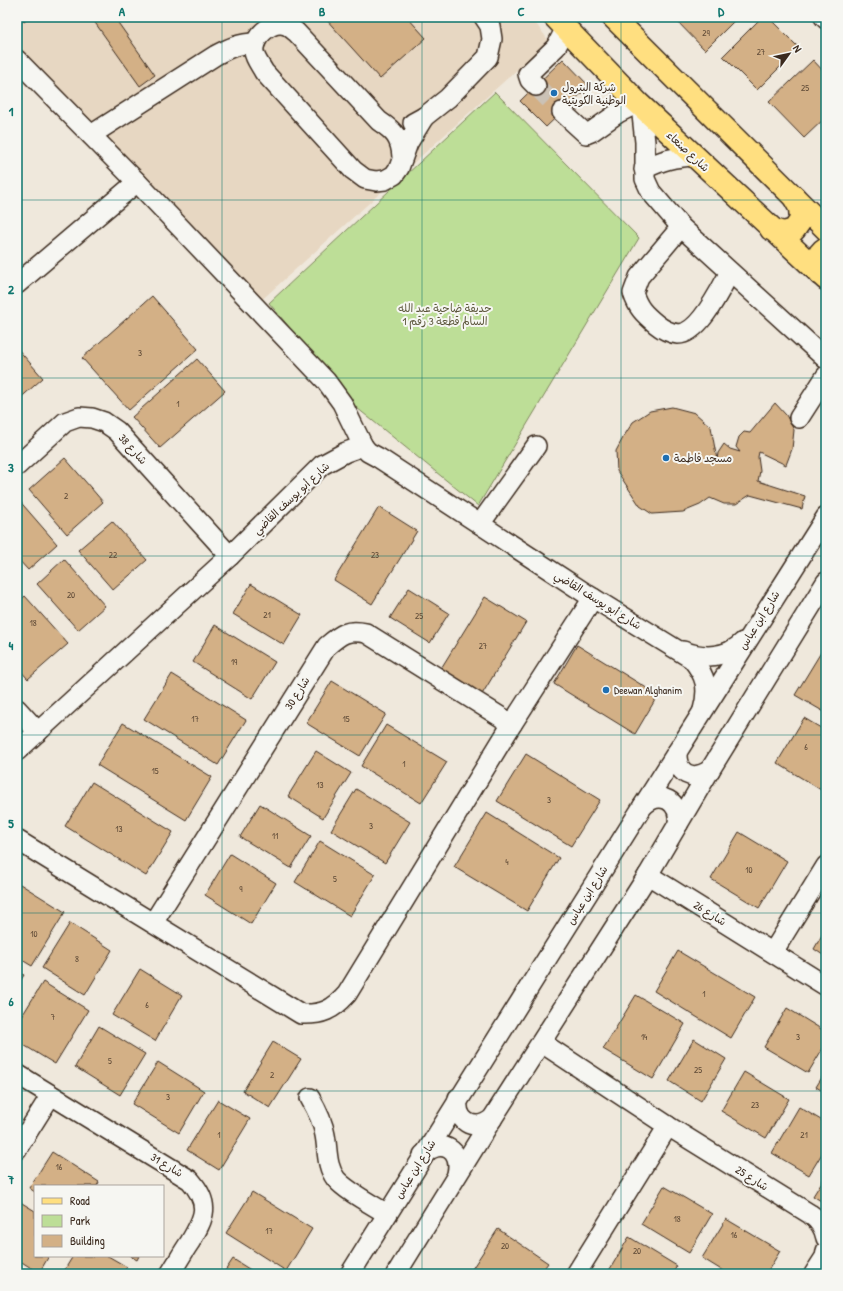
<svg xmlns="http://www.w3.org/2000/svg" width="843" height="1291" viewBox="0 0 843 1291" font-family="'Patrick Hand','Playpen Sans Arabic',sans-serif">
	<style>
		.built { fill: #e7d7c2 }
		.green { fill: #bdde97; stroke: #7c845a }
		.building { fill: #d3b086; stroke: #3b2a1e }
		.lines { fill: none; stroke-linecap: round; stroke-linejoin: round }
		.minor-tunnel { stroke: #cbc2b6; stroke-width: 19; stroke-dasharray: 19 10; stroke-linecap: butt }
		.minor-casing { stroke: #3b2a1e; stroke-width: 22 }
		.major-casing { stroke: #3b2a1e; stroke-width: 25 }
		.minor { stroke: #f6f6f2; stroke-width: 19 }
		.major { stroke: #ffdf80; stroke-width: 22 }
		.grid { fill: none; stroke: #0f766e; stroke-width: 1; stroke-opacity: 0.55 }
		.poi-dot { fill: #1f6fb2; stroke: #f6f6f2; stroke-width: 1.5 }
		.labels { text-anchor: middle; stroke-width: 4; stroke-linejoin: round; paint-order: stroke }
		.number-label { font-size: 9px; fill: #614c38 }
		.poi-label { font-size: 11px; fill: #3b2a1e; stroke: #f6f6f2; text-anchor: start }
		.street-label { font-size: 11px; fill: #3b2a1e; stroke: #f6f6f2 }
		.park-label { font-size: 11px; fill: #5c573c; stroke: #f6f6f2 }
		.neatline { fill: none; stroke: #0f766e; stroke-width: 1.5 }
		.grid-label { font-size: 13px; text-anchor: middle; font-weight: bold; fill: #0f766e }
	</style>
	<rect width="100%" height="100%" fill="#efe8dc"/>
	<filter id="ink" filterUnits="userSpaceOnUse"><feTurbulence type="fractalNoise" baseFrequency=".025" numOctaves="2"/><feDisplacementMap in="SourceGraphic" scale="8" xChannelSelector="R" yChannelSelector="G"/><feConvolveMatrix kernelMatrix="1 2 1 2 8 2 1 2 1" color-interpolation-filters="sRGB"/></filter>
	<g filter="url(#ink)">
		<path class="built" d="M17,17H531L549,41L257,304L17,48Z"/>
		<path class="green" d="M495,92L639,238L478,506L357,408L269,303Z"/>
		<g class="building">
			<path d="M20,17H30L24,22Z"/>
			<path d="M91,17H114L155,75L140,86Z"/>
			<path d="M324,17H407L426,38L380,79Z"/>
			<path d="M673,17H738L705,50Z"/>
			<path d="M762,17H768L799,48L757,90L723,56Z"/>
			<path d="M563,59L589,86L546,127L520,101Z"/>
			<path d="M813,60L826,74V117L804,138L769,102Z"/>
			<path d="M152,296L198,349L129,410L82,358Z"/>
			<path d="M17,348L43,378L17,401Z"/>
			<path d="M197,359L225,391L160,448L132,417Z"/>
			<path d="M775,403L786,415L794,430L792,449L786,465L759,452L758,457L760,471L758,481L805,496L802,509L750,495L736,504H724L710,498L700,505L683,512L652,514L640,506L617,471L616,451L624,436L633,422L650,411L672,407L695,413L711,427L717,460L718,453L724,444L730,449L740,452L736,447L739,437L744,432L750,433Z"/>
			<path d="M65,458L103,502L67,534L29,490Z"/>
			<path d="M17,498L57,544L28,570L17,558Z"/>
			<path d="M379,507L417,531L372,604L334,580Z"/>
			<path d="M112,521L147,560L113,590L78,550Z"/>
			<path d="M64,559L105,606L78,630L37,584Z"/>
			<path d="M251,584L302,615L284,645L233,614Z"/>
			<path d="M409,588L449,613L430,643L390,618Z"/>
			<path d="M25,596L68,644L28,679L17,667V603Z"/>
			<path d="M485,597L526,622L481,696L440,670Z"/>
			<path d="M215,625L275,662L252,699L193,662Z"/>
			<path d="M577,645L658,695L635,734L554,684Z"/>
			<path d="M823,649L826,651V713L795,695Z"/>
			<path d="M172,674L246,720L218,765L144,719Z"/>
			<path d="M332,681L386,714L360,756L306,723Z"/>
			<path d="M804,718L826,731V793L777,763Z"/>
			<path d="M123,723L212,777L186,820L97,765Z"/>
			<path d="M386,725L447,762L421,803L361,766Z"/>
			<path d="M316,751L351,773L323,818L288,796Z"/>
			<path d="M526,754L600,800L571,846L497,801Z"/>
			<path d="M92,782L173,832L146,876L65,826Z"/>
			<path d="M356,789L410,822L385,863L331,830Z"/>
			<path d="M260,804L311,836L291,868L240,837Z"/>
			<path d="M487,813L559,858L527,911L454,867Z"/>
			<path d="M739,832L787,861L759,908L711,879Z"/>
			<path d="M320,841L375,875L350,916L295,882Z"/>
			<path d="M230,854L276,883L251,924L205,895Z"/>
			<path d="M20,884L65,912L32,966L17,957V889Z"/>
			<path d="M70,923L112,950L85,995L42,968Z"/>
			<path d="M826,928V957L814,949Z"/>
			<path d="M678,951L755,997L731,1038L654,991Z"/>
			<path d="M140,969L182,995L155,1041L112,1015Z"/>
			<path d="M17,971L24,975L17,986Z"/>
			<path d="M43,982L88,1010L55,1064L17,1041V1024Z"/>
			<path d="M636,995L685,1024L653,1079L603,1049Z"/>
			<path d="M787,1008L826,1032V1043L808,1073L764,1047Z"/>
			<path d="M99,1026L145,1054L120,1095L75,1067Z"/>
			<path d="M694,1039L726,1059L701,1101L669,1081Z"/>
			<path d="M273,1042L301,1059L270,1108L243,1091Z"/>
			<path d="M158,1062L204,1091L179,1133L132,1104Z"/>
			<path d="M826,1071V1093L816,1087Z"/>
			<path d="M744,1072L789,1099L766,1138L721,1111Z"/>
			<path d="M218,1100L250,1119L219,1170L187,1150Z"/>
			<path d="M799,1107L826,1123V1147L809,1175L772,1153Z"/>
			<path d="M52,1152L99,1182L97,1186H35V1192L29,1188Z"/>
			<path d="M826,1175V1204L813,1196Z"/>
			<path d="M664,1186L712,1214L689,1253L641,1224Z"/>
			<path d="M252,1192L312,1229L286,1271L226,1233Z"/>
			<path d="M17,1200L35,1211V1256H49L39,1273L17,1259Z"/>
			<path d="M726,1219L780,1251L766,1274H728L702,1258Z"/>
			<path d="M498,1229L548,1263L540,1274H480L472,1269Z"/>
			<path d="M629,1237L677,1266L672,1274H607Z"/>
			<path d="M73,1256H108L127,1267L122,1274H62Z"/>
			<path d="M130,1256H139L137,1260Z"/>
			<path d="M233,1259L257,1274H223Z"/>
		</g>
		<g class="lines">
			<path class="minor-tunnel" d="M536,86L562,112"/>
			<defs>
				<g id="minor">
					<path d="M824,17L826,19"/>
					<path d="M17,60L137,182L326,381L342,403L363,446L368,452L379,458L585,593L692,659C706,676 709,688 703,710"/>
					<path d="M536,86L530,80L528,74L556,47L566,28"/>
					<path d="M641,106L645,142V179L651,192L681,227L826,359"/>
					<path d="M562,112L586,134L591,132L618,113L638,103"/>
					<path d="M413,123L424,117L448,98L488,57L492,39L490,26L484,17"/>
					<path d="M91,135L216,55C229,48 240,43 255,43"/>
					<path d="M402,157C401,138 394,131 379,121L296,32C293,30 289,26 286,25C271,20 252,38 254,52C255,59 261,66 264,72L353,170L365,179L376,181L385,180L394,175L399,168L408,143L424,117"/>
					<path d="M644,169C662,160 674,157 694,156"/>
					<path d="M681,227L639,277L633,293C638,308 643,313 656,324C662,329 670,333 678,334C700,334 721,288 730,272"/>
					<path d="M17,284L137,182"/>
					<path d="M799,418L826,376"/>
					<path d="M17,466L65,422L79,417L92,418L104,422L117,431L230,556"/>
					<path d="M480,524L536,446"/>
					<path d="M683,651C704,659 727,658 743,642"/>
					<path d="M17,709L38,732"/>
					<path d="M17,751L230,556L322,465L346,452L363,446"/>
					<path d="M677,752C676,774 692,782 710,770"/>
					<path d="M643,806C660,789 681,801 678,824"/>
					<path d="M17,840L301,1014C322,1015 333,1010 347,994L512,724L593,598"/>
					<path d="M648,875L826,986"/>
					<path d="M153,923L327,646C341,634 347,629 366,633L512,724"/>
					<path d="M773,952L826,866"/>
					<path d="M542,1043L668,1126L810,1214C819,1220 824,1227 826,1238"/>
					<path d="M17,1074L190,1180C211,1204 205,1217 190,1242C183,1252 177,1263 170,1274"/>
					<path d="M310,1098C317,1110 323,1122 325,1135C328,1151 326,1166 336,1179C346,1191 373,1205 387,1214"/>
					<path d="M458,1098C455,1121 473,1133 492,1119"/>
					<path d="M17,1149L51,1095"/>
					<path d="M423,1155C441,1137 463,1150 457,1174"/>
					<path d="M350,1274C446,1118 544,964 641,809C703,712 764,614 826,517"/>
					<path d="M396,1274L492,1119L648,875L710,770L826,582"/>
					<path d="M576,1274L668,1126"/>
					<path d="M814,1274L825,1257L826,1251"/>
				</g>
				<g id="major">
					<path d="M555,17L638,103L826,279"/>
					<path d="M613,17L826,229"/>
					<path d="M771,229L783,233L794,230L801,220L800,208L794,197"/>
					<path d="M820,274C816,264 816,254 826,248"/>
				</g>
			</defs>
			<use href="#minor" class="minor-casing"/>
			<use href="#major" class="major-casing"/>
			<use href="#minor" class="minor"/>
			<use href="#major" class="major"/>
		</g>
	</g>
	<path class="grid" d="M222,17V1274M422,17V1274M621,17V1274M17,200H826M17,378H826M17,556H826M17,735H826M17,913H826M17,1091H826"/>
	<g class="poi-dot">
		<circle cx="554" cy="93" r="4"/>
		<circle cx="666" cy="458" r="4"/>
		<circle cx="606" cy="690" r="4"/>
	</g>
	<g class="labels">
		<g class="number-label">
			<text x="706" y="36">29</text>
			<text x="761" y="55">27</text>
			<text x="805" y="91">25</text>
			<text x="140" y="356">3</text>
			<text x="178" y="407">1</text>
			<text x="66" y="499">2</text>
			<text x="113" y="558">22</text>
			<text x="375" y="558">23</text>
			<text x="71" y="598">20</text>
			<text x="267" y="618">21</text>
			<text x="419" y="619">25</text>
			<text x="33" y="626">18</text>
			<text x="483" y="649">27</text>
			<text x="234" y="665">19</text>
			<text x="195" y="722">17</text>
			<text x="346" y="722">15</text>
			<text x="806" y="750">6</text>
			<text x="404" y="767">1</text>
			<text x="155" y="774">15</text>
			<text x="320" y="788">13</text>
			<text x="549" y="803">3</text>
			<text x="371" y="829">3</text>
			<text x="119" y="832">13</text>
			<text x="275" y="839">11</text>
			<text x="507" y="865">4</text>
			<text x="749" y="873">10</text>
			<text x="335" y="882">5</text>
			<text x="241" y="892">9</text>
			<text x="34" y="937">10</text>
			<text x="77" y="962">8</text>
			<text x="704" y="997">1</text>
			<text x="147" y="1008">6</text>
			<text x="53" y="1020">7</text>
			<text x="644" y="1040">14</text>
			<text x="798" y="1040">3</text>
			<text x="110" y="1064">5</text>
			<text x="698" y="1073">25</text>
			<text x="272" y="1078">2</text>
			<text x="168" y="1100">3</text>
			<text x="755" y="1108">23</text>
			<text x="219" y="1138">1</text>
			<text x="804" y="1138">21</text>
			<text x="59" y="1170">16</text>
			<text x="677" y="1222">18</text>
			<text x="269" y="1234">17</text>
			<text x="734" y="1238">16</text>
			<text x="505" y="1249">20</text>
			<text x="637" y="1254">20</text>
		</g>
		<g class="poi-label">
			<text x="562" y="91">شركة البترول<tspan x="562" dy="13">الوطنية الكويتية</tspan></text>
			<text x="674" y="462">مسجد فاطمة</text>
			<text x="614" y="694">Deewan Alghanim</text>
		</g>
		<g class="street-label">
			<text transform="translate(688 151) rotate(43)" y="4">شارع صنعاء</text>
			<text transform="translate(133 449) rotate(48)" y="4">شارع 38</text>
			<text transform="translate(291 498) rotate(-43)" y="4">شارع أبو يوسف القاضي</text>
			<text transform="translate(598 600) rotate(32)" y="4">شارع أبو يوسف القاضي</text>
			<text transform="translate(759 620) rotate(-58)" y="4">شارع ابن عباس</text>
			<text transform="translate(297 693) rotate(-58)" y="4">شارع 30</text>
			<text transform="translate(587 895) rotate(-58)" y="4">شارع ابن عباس</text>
			<text transform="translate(710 913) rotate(32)" y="4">شارع 26</text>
			<text transform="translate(167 1165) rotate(31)" y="4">شارع 31</text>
			<text transform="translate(415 1169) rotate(-58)" y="4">شارع ابن عباس</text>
			<text transform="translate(752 1178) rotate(32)" y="4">شارع 25</text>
		</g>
		<g class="park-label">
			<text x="445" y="312">حديقة ضاحية عبد الله<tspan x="445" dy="13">السالم قطعة 3 رقم 1</tspan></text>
		</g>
	</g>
	<rect width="843" height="1291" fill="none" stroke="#f6f6f2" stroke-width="44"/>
	<rect x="34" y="1185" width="130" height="72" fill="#f6f6f2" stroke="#aba49d"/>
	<rect x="42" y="1198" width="20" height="6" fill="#ffdf80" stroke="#aba49d"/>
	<text x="70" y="1205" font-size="12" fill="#3b2a1e">Road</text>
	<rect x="42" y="1215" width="20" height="12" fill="#bdde97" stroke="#aba49d"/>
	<text x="70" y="1225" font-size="12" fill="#3b2a1e">Park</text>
	<rect x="42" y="1235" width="20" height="12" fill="#d3b086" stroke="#aba49d"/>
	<text x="70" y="1245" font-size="12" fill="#3b2a1e">Building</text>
	<g transform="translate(789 54) rotate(57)" stroke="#f6f6f2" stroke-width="3" paint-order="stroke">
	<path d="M0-3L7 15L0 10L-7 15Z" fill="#3b2a1e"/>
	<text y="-6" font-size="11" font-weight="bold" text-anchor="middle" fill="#3b2a1e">N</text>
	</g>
	<rect x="22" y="22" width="799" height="1247" class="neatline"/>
	<g class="grid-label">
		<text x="122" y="16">A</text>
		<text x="322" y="16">B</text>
		<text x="521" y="16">C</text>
		<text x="721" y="16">D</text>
		<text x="11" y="116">1</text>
		<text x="11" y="294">2</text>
		<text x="11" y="472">3</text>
		<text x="11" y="650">4</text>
		<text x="11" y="828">5</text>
		<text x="11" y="1006">6</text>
		<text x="11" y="1184">7</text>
	</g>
</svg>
